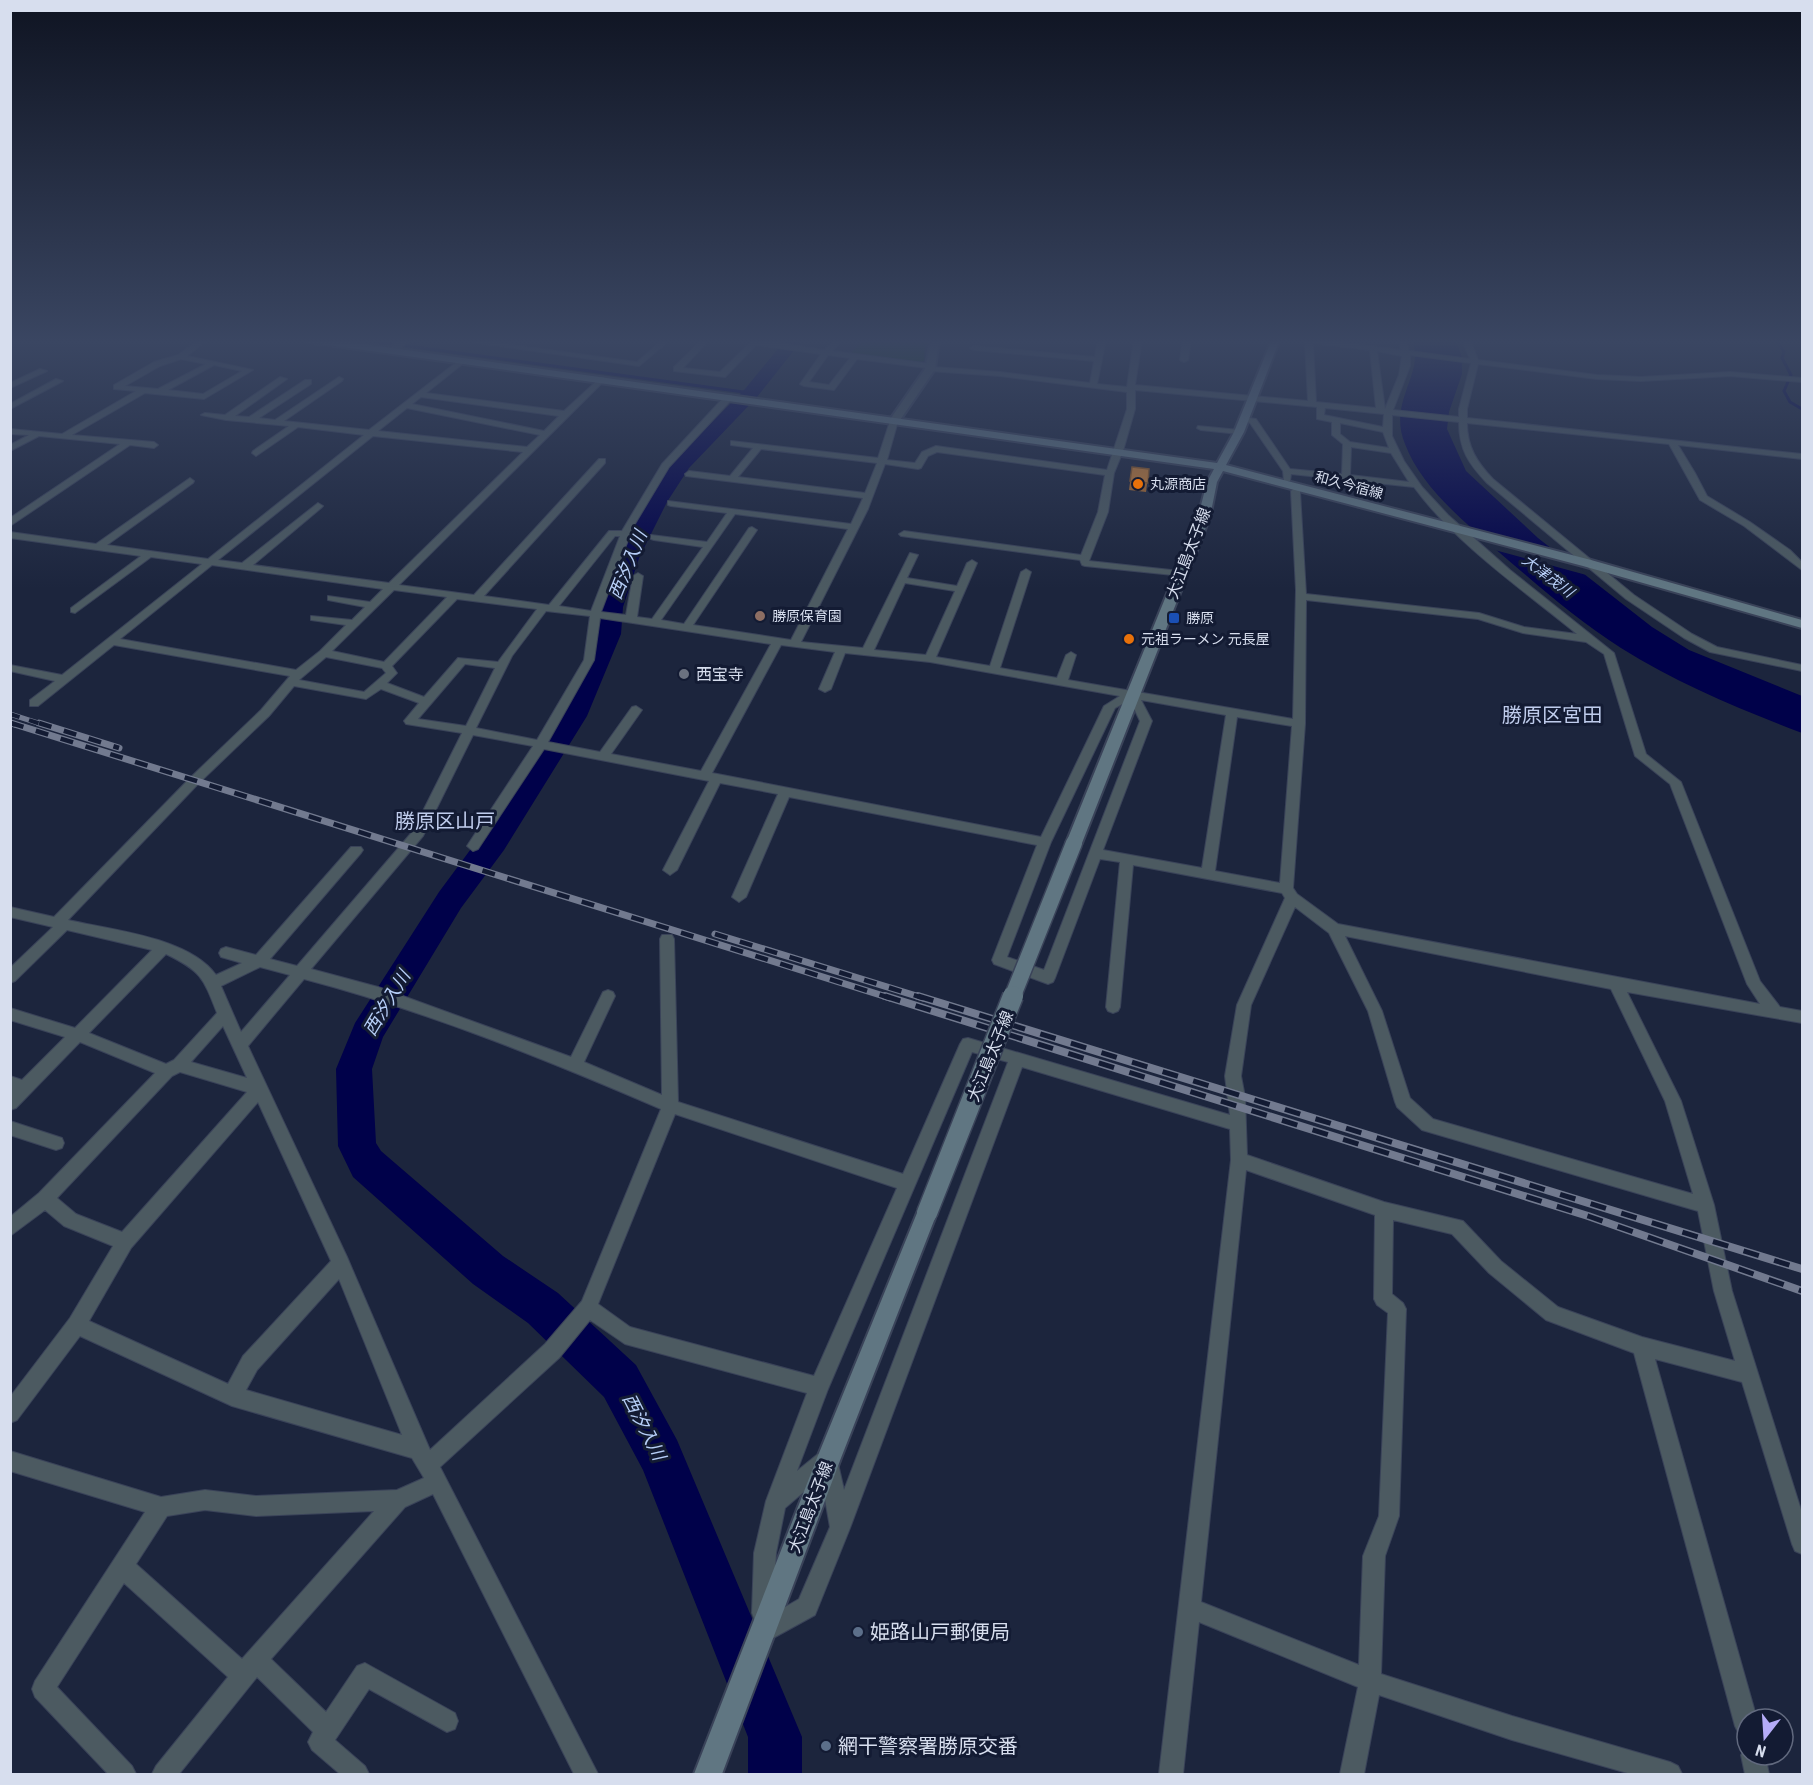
<svg xmlns="http://www.w3.org/2000/svg" width="1813" height="1785" viewBox="0 0 1813 1785" font-family="'Roboto Condensed','Noto Sans JP',sans-serif">
	<style>
		.green { fill: #0f3c16 }
		.water { fill: #00014a }
		.pier { fill: #1c253d }
		.lines { fill: none; stroke-linecap: round; stroke-linejoin: round }
		.stream { stroke: #00014a; stroke-width: 3 }
		.river { fill: #00014a; fill-rule: evenodd }
		.minor-casing { stroke: #3a4359; stroke-width: 2 }
		.tertiary-casing { stroke: #3a4359; stroke-width: 4 }
		.secondary-casing { stroke: #3a4359; stroke-width: 4 }
		.minor { fill: #4c5a61; fill-rule: evenodd }
		.tertiary { fill: #4c5a61; fill-rule: evenodd }
		.secondary { fill: #607682; fill-rule: evenodd }
		.rail-far2-casing { stroke: #727a8f; stroke-width: 5 }
		.rail-far1-casing { stroke: #727a8f; stroke-width: 7 }
		.rail-casing { stroke: #727a8f; stroke-width: 8 }
		.rail-far2 { stroke: #131b33; stroke-width: 4; stroke-dasharray: 10; stroke-linecap: butt }
		.rail-far1 { stroke: #131b33; stroke-width: 4.5; stroke-dasharray: 13; stroke-linecap: butt }
		.rail { stroke: #131b33; stroke-width: 5; stroke-dasharray: 16; stroke-linecap: butt }
		.secondary-bridge-far1-casing { stroke: #3a4359; stroke-width: 19; stroke-linecap: butt }
		.secondary-bridge-casing { stroke: #3a4359; stroke-width: 23; stroke-linecap: butt }
		.secondary-bridge-far1 { stroke: #607682; stroke-width: 16 }
		.secondary-bridge { stroke: #607682; stroke-width: 20 }
		.wall { fill: #af6c2b }
		.building { fill: #cb7e32; stroke: #8e5823; stroke-width: 1.5 }
		.food-dot { fill: #e8710a; stroke: #131b33; stroke-width: 2 }
		.education-dot { fill: #8d6e63; stroke: #131b33; stroke-width: 2 }
		.transit-dot { fill: #1a4fb4; stroke: #131b33; stroke-width: 2 }
		.worship-dot { fill: #6b7280; stroke: #131b33; stroke-width: 2 }
		.service-dot { fill: #5c6f8a; stroke: #131b33; stroke-width: 2 }
		.labels { text-anchor: middle; stroke-width: 6; stroke-linejoin: round; paint-order: stroke }
		.far-poi-label { font-size: 14px; fill: #d7deee; stroke: #131b33; text-anchor: start }
		.far-street-label { font-size: 14px; fill: #d7deee; stroke: #131b33 }
		.far-water-label { font-size: 15px; font-style: italic; fill: #b7cff8; stroke: #131b33 }
		.street-label { font-size: 16px; fill: #d7deee; stroke: #131b33 }
		.poi-label { font-size: 16px; fill: #d7deee; stroke: #131b33; text-anchor: start }
		.water-label { font-size: 18px; font-style: italic; fill: #b7cff8; stroke: #131b33 }
		.quarter-label { font-size: 20px; fill: #bfccec; stroke: #131b33 }
		.near-poi-label { font-size: 20px; fill: #d7deee; stroke: #131b33; text-anchor: start }
	</style>
	<rect width="100%" height="100%" fill="#1c253d"/>
	<path class="green" d="M865,339H930L925,347L924,361L918,362L850,354Z"/>
	<path class="water" d="M1412,339H1455L1462,357V374L1449,412L1447,429L1466,471L1538,538L1652,627L1689,650L1802,696V733C1740,709 1678,684 1621,648C1575,619 1534,582 1493,547C1460,518 1421,486 1405,444C1387,401 1426,374 1412,339Z"/>
	<path class="pier" d="M1463,525L1557,550L1590,576L1491,549Z"/>
	<g class="lines">
		<g class="stream">
			<path d="M357,339L751,393"/>
			<path d="M1776,339L1784,352L1782,358L1791,375L1784,391L1790,402L1802,409"/>
			<path d="M411,346L419,339"/>
		</g>
		<path class="river" d="M786,339H803L757,397L689,468L667,502L639,558L623,607L621,634L587,716L504,850L461,908L383,1037L372,1069L376,1143L381,1151L503,1256L558,1293L636,1365L677,1440L802,1737V1774H748V1737L643,1470L604,1397L528,1323L473,1284L353,1177L338,1146L336,1069L355,1023L439,892L482,834L561,716L597,634L599,607L617,558L645,502L674,460L745,389Z"/>
		<defs>
			<g id="minor">
				<path d="M200,339H208L187,356L253,370L204,399L145,393L72,435L154,442L158,445L154,448L130,445L10,526V518L120,444L39,436L10,451V445L29,435L10,434V429L62,434L136,391L114,389V385L154,362L178,355ZM181,359L206,364L158,389L125,386L160,366ZM214,365L242,371L203,394L168,390Z"/>
				<path d="M450,339H470L637,362L664,339H671L639,366Z"/>
				<path d="M703,339H710L683,368L720,372L754,339L824,350L836,339H843L832,351L931,364L934,367L1000,372L1090,383L1094,361L974,350L970,348L974,346L1095,357L1098,339H1106L1097,384L1127,387L1134,339H1142L1135,385L1308,401L1305,342L1297,339H1318L1401,350L1398,339H1406L1409,351L1470,359L1462,339H1470L1478,360L1597,375L1641,377L1730,372L1802,378V382L1730,376L1641,381L1597,379L1478,364L1467,409V418L1802,454V459L1678,445L1695,473L1707,496L1750,522L1790,550L1802,562V570L1744,526L1700,500L1669,444L1467,423C1467,447 1477,462 1493,479L1634,595L1692,634L1717,647L1802,665V671L1710,652L1684,638L1626,599L1487,483C1469,464 1459,450 1459,422L1392,415V436L1404,461L1422,487L1448,515L1510,570L1614,653L1646,754L1681,782L1760,981L1780,1007L1802,1011V1023L1627,992L1681,1101L1714,1205L1732,1291L1802,1513V1554L1795,1551L1792,1544L1742,1382L1655,1359L1757,1719H1747V1738L1739,1734L1735,1726L1634,1353L1546,1320L1489,1273L1452,1234L1393,1220L1392,1294L1403,1303L1406,1309L1399,1516L1385,1556L1381,1674L1512,1716L1670,1762L1678,1766L1682,1774H1631L1512,1740L1379,1695L1364,1774H1340L1358,1687L1199,1622L1183,1774H1159L1231,1160L1230,1129L1022,1067L850,1528L815,1615L764,1643L756,1640L753,1632L759,1622L755,1621L752,1613L754,1553L766,1501L807,1393L625,1344L590,1320L559,1358L440,1467L598,1774H574L433,1494L405,1507L271,1659L326,1712L357,1666L365,1663L455,1713L458,1721L455,1729L447,1732L369,1689L335,1740L365,1766L369,1774H340L312,1750L308,1742L313,1732L257,1677L179,1774H152L156,1766L228,1677L124,1583L57,1687L132,1766L136,1774H108L35,1697L32,1689L35,1681L145,1512L10,1471V1451L161,1497L205,1490L256,1496L397,1490L424,1478L412,1458L232,1406L80,1336L17,1420L10,1423V1397L70,1318L113,1246L64,1226L45,1210L10,1236V1217L39,1193L155,1073L80,1042L16,1108L10,1110V1076L22,1080L65,1037L10,1020V1008L75,1028L152,950L67,930L15,981L10,983V968L53,927L10,917V907L54,917L190,778L261,710L290,676L114,645L38,706H30V700L55,681L10,671V665L62,675L202,564L151,557L75,613L71,612V608L141,556L10,538V532L96,544L190,478L194,481L193,483L107,545L208,559L364,435L298,427L256,456L252,453L253,451L289,426L226,420L201,415L205,413L225,415L280,377L287,379L235,416L249,417L305,380H311V384L259,418L275,420L339,377L343,379L342,381L284,421L369,430L462,358L466,360L465,362L426,393L564,411L601,377H604V381L399,585L474,595L599,459H605V463L484,596L549,605L609,531H622L662,464L726,395H732V399L669,467L633,527L601,612L626,615L633,576L638,573L643,576L637,617L652,619L703,547L654,540L651,539V535L707,542L727,513L671,506L668,505V501L851,524L863,498L686,476L685,474L689,471L730,476L753,448L731,445V441L878,458L890,421L894,419L898,421L887,460L915,463L922,452L936,446L1107,470L1127,409V392L1000,376L930,371L927,368L857,359L834,390L804,386L800,384L821,354L756,345L725,377L674,371V367ZM1313,343L1370,350L1376,408L1316,402ZM1377,351L1402,356L1399,375L1385,409ZM828,355L850,358L829,385L809,382ZM1410,355L1471,363L1459,409V417L1393,410L1410,366ZM1135,390L1317,407V419L1332,422V435L1343,444L1342,474L1290,469L1256,419L1243,417L1239,419L1250,423L1283,471L1284,481H1290L1291,474L1414,487C1455,543 1523,590 1577,634L1524,627L1479,613L1306,594L1300,492L1303,487L1299,484L1291,491L1296,590L1293,719L1068,680L1076,655L1071,652L1066,655L1057,678L1000,668L1031,572L1026,569L1021,572L990,666L936,657L977,563L972,560L967,563L957,586L907,578L918,555L910,553L863,648L801,642L868,509L885,464L918,469L921,468L928,456L937,452L1105,475L1098,512L1081,555L904,531L899,534L901,536L1080,560L1082,565L1085,566L1183,576L1185,574L1180,571L1089,561L1108,512L1114,473L1123,451L1135,409ZM421,397L559,416L544,431L412,404ZM407,408L540,435L527,447L378,431ZM1325,408L1384,414L1383,427L1324,415ZM1340,423L1383,432L1389,448L1350,442L1340,434ZM373,436L523,452L389,583L253,565L321,508L323,506L318,503L242,563L218,560ZM1351,447L1391,453L1409,482L1350,475ZM761,449L877,463L865,493L738,477ZM735,514L848,529L791,640L693,625L757,530L752,527L749,528L684,624L661,620ZM615,536H620L591,611L559,606ZM212,565L383,589L370,602L328,596V600L365,607L352,620L311,616V620L346,625L320,651L296,670L120,639ZM905,583L955,591L926,655L874,650ZM394,590L447,597L384,662L332,651ZM457,599L537,609L498,662L458,658L424,697L387,683L397,673L392,666ZM1306,600L1478,619L1523,633L1586,642L1604,654L1635,756L1670,784L1747,984L1760,1004L1338,924L1297,894L1293,888L1305,724ZM546,611L590,616L584,660L537,740L476,728L512,656ZM600,618L771,644L701,771L611,754L642,710L636,706L632,707L600,752L548,742L594,660ZM781,645L835,652L819,689L825,692L831,689L845,653L930,662L1120,696L1104,706L1041,837L712,773ZM326,657L382,668L386,673L364,692L299,680ZM465,664L495,668L466,726L418,719ZM294,686L366,699L381,689L419,703L404,721L406,724L462,733L413,831L297,966L270,959L361,853L363,850L361,847H351L256,955L226,947L221,949L219,953L221,957L242,963L216,975C189,937 111,930 68,920L198,784L269,716ZM1130,700L1140,721L1044,970L1007,957L1051,842L1115,708ZM1141,700L1226,715L1202,868L1103,850L1152,721ZM1237,717L1292,726L1280,883L1215,871ZM473,735L533,746L467,846L473,851L478,849L544,749L709,781L663,870L670,875L677,870L720,783L778,794L732,897L739,902L746,897L789,797L1037,845L992,960L994,964L1048,984L1053,982L1055,978L1100,859L1120,862L1106,1007L1108,1011L1113,1013L1118,1011L1120,1007L1133,865L1282,893L1285,898L1237,1005L1225,1076L1230,1115L968,1038L963,1039L960,1044L903,1174L678,1102L674,939L672,935H662L660,939L662,1095L584,1062L615,996L613,992L608,990L603,992L571,1057L378,987L311,969L423,836ZM1295,907L1329,933L1368,1011L1395,1102L1397,1107L1422,1130L1698,1211L1714,1291L1735,1361L1642,1337L1558,1307L1501,1261L1463,1221L1384,1202L1247,1155L1245,1097L1241,1076L1251,1005ZM1345,936L1611,989L1665,1101L1693,1194L1433,1119L1410,1098L1382,1011ZM166,954C201,971 203,977 217,1013L174,1060L166,1064L89,1033ZM260,967L290,975L241,1032L221,986ZM304,979C426,1011 545,1059 661,1109L582,1301L545,1344L430,1450L347,1257L248,1046ZM223,1026L247,1078L191,1062ZM972,1052L1008,1062L844,1490L836,1455L825,1451L818,1454L797,1471L828,1389ZM180,1072L247,1092L122,1232L76,1214L57,1198L172,1076ZM258,1102L331,1261L243,1356L228,1384L89,1321L131,1248ZM675,1114L897,1188L814,1376L630,1327L598,1304ZM1246,1170L1375,1215L1374,1299L1377,1305L1388,1313L1379,1516L1363,1556L1359,1665L1201,1602ZM339,1279L402,1435L246,1390L257,1370ZM821,1477L830,1527L799,1599L773,1614L776,1553L785,1508ZM205,1510L256,1516L374,1511L242,1659L136,1564L167,1516Z"/>
				<path d="M1183,339H1191L1188,360L1184,362L1180,360Z"/>
				<path d="M40,369L47,371L10,388V383Z"/>
				<path d="M56,379L63,381L10,409V404Z"/>
				<path d="M1198,426L1239,430L1243,432L1239,434L1201,430L1197,428Z"/>
				<path d="M10,1121L62,1138L64,1143L62,1148L56,1150L10,1135Z"/>
				<path d="M1747,1746V1755H1765L1769,1774H1745L1741,1755Z"/>
			</g>
			<g id="tertiary">
				<path d="M400,339H409L395,353H389V349Z"/>
				<path d="M934,339H942L938,346L935,369L898,423H890L889,421L925,369L930,346Z"/>
			</g>
			<g id="secondary">
				<path d="M303,339H327L1217,463L1234,432L1272,339H1280L1244,432L1226,465L1591,560L1802,620V628L1583,566L1223,471L1217,482L1210,517L1082,843L1080,847H1068L1066,843L1198,517L1207,482L1214,469L307,342Z"/>
				<path d="M927,1203L934,1206L937,1213L841,1458L722,1774H694L817,1458L917,1213L920,1206Z"/>
			</g>
		</defs>
		<use href="#minor" class="minor-casing"/>
		<use href="#tertiary" class="tertiary-casing"/>
		<use href="#secondary" class="secondary-casing"/>
		<use href="#minor" class="minor"/>
		<use href="#tertiary" class="tertiary"/>
		<use href="#secondary" class="secondary"/>
		<defs>
			<g id="rail-far2">
				<path d="M10,714L44,725"/>
				<path d="M10,723L15,725"/>
			</g>
			<g id="rail-far1">
				<path d="M11,723L890,998"/>
				<path d="M39,723L119,748"/>
				<path d="M715,934L923,998"/>
			</g>
			<g id="rail">
				<path d="M885,996L1588,1216L1802,1291"/>
				<path d="M918,996L1802,1269"/>
			</g>
		</defs>
		<use href="#rail-far2" class="rail-far2-casing"/>
		<use href="#rail-far1" class="rail-far1-casing"/>
		<use href="#rail" class="rail-casing"/>
		<use href="#rail-far2" class="rail-far2"/>
		<use href="#rail-far1" class="rail-far1"/>
		<use href="#rail" class="rail"/>
		<defs>
			<path id="secondary-bridge-far1" d="M1012,998L1074,843"/>
			<path id="secondary-bridge" d="M927,1213L1013,996"/>
		</defs>
		<use href="#secondary-bridge-far1" class="secondary-bridge-far1-casing"/>
		<use href="#secondary-bridge" class="secondary-bridge-casing"/>
		<use href="#secondary-bridge-far1" class="secondary-bridge-far1"/>
		<use href="#secondary-bridge" class="secondary-bridge"/>
	</g>
	<path class="wall" d="M1132,467L1149,469L1146,492L1129,490Z"/>
	<path class="building" d="M1132,467L1149,469L1148,483L1130,481Z"/>
	<linearGradient id="sky" x2="0" y2="1"><stop stop-color="#0f1422"/><stop offset="0.58" stop-color="#3a4662"/><stop offset="1" stop-color="#3a4662" stop-opacity="0"/></linearGradient>
	<rect width="1813" height="589" fill="url(#sky)"/>
	<g class="food-dot">
		<circle cx="1138" cy="484" r="6"/>
		<circle cx="1129" cy="639" r="6"/>
	</g>
	<circle class="education-dot" cx="760" cy="616" r="6"/>
	<rect class="transit-dot" x="1168" y="612" width="12" height="12" rx="3"/>
	<circle class="worship-dot" cx="684" cy="674" r="6"/>
	<g class="service-dot">
		<circle cx="858" cy="1632" r="6"/>
		<circle cx="826" cy="1746" r="6"/>
	</g>
	<g class="labels">
		<g class="far-poi-label">
			<text x="1150" y="489">丸源商店</text>
			<text x="772" y="621">勝原保育園</text>
			<text x="1186" y="623">勝原</text>
			<text x="1141" y="644">元祖ラーメン 元長屋</text>
		</g>
		<g class="far-street-label">
			<text transform="translate(1349 485) rotate(15)" y="5">和久今宿線</text>
		</g>
		<g class="far-water-label">
			<text transform="translate(1548 576) rotate(37)" y="5">大津茂川</text>
		</g>
		<g class="street-label">
			<text transform="translate(1188 553) rotate(-69)" y="6">大江島太子線</text>
			<text transform="translate(990 1056) rotate(-68)" y="6">大江島太子線</text>
			<text transform="translate(810 1507) rotate(-69)" y="6">大江島太子線</text>
		</g>
		<g class="poi-label">
			<text x="696" y="680">西宝寺</text>
		</g>
		<g class="water-label">
			<text transform="translate(628 565) rotate(-68)" y="6">西汐入川</text>
			<text transform="translate(387 1003) rotate(-59)" y="6">西汐入川</text>
			<text transform="translate(644 1427) rotate(63)" y="6">西汐入川</text>
		</g>
		<g class="quarter-label">
			<text x="1552" y="722">勝原区宮田</text>
			<text x="445" y="828">勝原区山戸</text>
		</g>
		<g class="near-poi-label">
			<text x="870" y="1639">姫路山戸郵便局</text>
			<text x="838" y="1753">網干警察署勝原交番</text>
		</g>
	</g>
	<rect width="1813" height="1785" fill="none" stroke="#d7deee" stroke-width="24"/>
	<g transform="translate(1765 1737) rotate(197)"><circle r="28" fill="#131b33" stroke="#61697e" stroke-width="1.5"/>
	<path d="M0-4.5L10 22L0 15L-10 22Z" fill="#b5acf8"/>
	<text y="-9" font-size="16" font-weight="bold" text-anchor="middle" fill="#d7deee">N</text>
	</g>
</svg>
